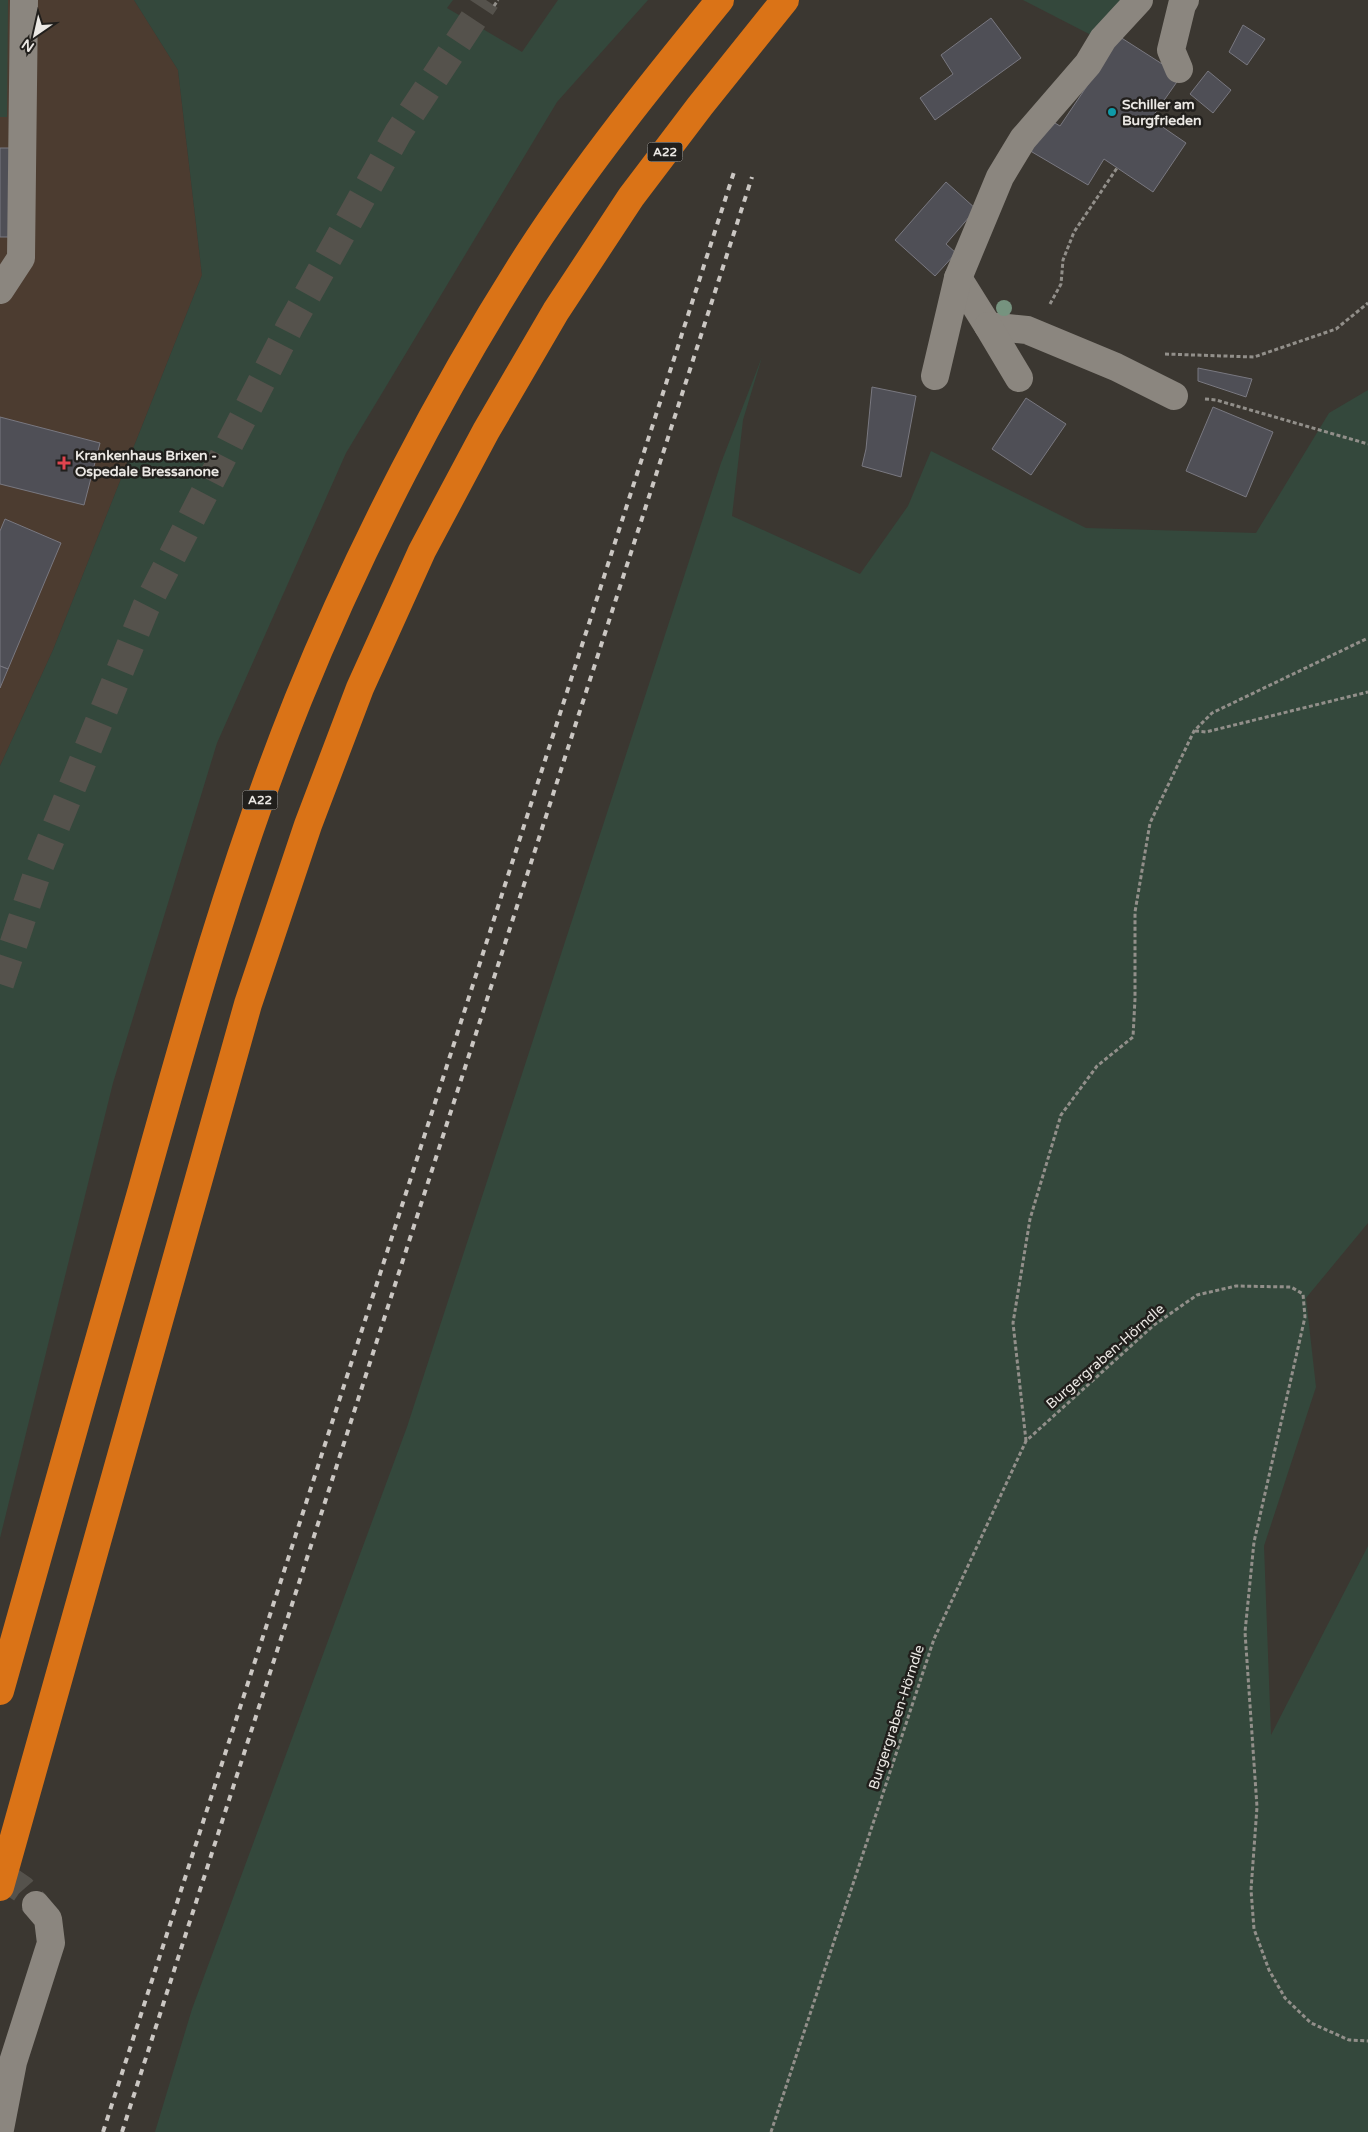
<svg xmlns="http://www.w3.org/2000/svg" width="1368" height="2132" viewBox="0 0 1368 2132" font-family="'Varela Round',sans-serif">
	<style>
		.medical { fill: #4c3c30 }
		.green { fill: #34483c }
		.building { fill: #4f4f56; stroke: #797880 }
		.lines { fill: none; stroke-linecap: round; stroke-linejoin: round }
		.minor-tunnel { stroke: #55524c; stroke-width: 28; stroke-dasharray: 28 14; stroke-linecap: butt }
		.major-tunnel { stroke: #55524c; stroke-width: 28; stroke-dasharray: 28 14; stroke-linecap: butt }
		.path { stroke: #928f8a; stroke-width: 3; stroke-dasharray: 4 2.5; stroke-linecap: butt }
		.minor { stroke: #8b867f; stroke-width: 28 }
		.highway { stroke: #da7317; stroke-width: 28 }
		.rail { stroke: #cbc7c3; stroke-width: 4; stroke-dasharray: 6 6; stroke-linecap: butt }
		.tree { fill: #76937f }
		.culture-dot { fill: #0f9aa8; stroke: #211f1c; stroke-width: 2 }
		.health-dot { fill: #e0444e; stroke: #211f1c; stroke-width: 2 }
		.labels { text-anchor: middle; stroke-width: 5; stroke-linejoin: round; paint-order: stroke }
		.shield { fill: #211f1c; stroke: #aeaca8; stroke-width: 1 }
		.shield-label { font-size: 12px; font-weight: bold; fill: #ebe8e4 }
		.poi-label { font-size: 14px; font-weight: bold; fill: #ebe8e4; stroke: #211f1c; text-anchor: start }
		.street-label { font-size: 14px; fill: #ebe8e4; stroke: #211f1c }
	</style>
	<rect width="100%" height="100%" fill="#3b3731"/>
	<path class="medical" d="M0,0H134L178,70L202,275L53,650L0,766Z"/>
	<g class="green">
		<path d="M0,0H8L7,117H0Z"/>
		<path d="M134,0H453L447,8L522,52L558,0H648L557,102L346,453L217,743L113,1083L0,1538V766L53,650L202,275L178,70Z"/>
		<path d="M1023,0H1130L1093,36Z"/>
		<path d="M762,357L743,420L732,516L860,574L908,506L931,451L1086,528L1256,533L1329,413L1368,390V1223L1306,1298L1316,1387L1264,1546L1271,1735L1368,1546V2132H155L192,2009L407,1427L721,463Z"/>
	</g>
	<g class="building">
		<path d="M991,18L1021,58L935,120L920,98L953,74L941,55Z"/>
		<path d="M1243,25L1265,39L1247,65L1229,52Z"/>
		<path d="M1120,37L1181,76L1151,119L1186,143L1153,192L1104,159L1088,185L1027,149L1048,119L1060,126Z"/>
		<path d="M1208,71L1231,90L1213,113L1190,94Z"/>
		<path d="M0,148H10L9,237H0Z"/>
		<path d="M946,182L976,209L946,244L956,253L935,276L895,240Z"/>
		<path d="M1198,368L1252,379L1246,397L1198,381Z"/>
		<path d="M872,387L916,396L901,477L862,466L866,449Z"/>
		<path d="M1026,398L1066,424L1031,475L992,449Z"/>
		<path d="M1213,407L1273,432L1246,497L1186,471Z"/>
		<path d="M0,417L100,443L84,505L0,484Z"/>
		<path d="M5,519L61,543L8,669L0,666V531Z"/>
		<path d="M0,666L8,669L0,688Z"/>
	</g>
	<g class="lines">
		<path class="minor-tunnel" d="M0,1874L22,1889L36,1905"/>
		<path class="major-tunnel" d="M0,984L39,868L146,607L290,326L398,133L486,0"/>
		<g class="path">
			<path d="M494,6L498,0"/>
			<path d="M1050,304L1061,284L1063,260L1074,232L1117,168"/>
			<path d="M1165,354L1254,357L1336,329L1368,303"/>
			<path d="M1205,399L1216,400L1368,444"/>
			<path d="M1195,731L1206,732L1368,692"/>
			<path d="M1026,1441L1013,1323L1030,1219L1061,1115L1097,1066L1133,1037L1135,999V912L1150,823L1194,731L1212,713L1368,638"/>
			<path d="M771,2132L934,1639L1026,1441L1154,1325L1197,1295L1236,1286L1291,1287L1303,1294L1305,1317L1254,1542L1245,1632L1257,1807L1251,1890L1254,1929L1269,1970L1285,1998L1311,2023L1349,2040L1368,2041"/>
		</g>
		<g class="minor">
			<path d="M1179,69L1171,50L1182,5L1185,0"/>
			<path d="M958,278L988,326L1027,330L1116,367L1174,396"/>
			<path d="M0,290L21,258L24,0"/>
			<path d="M988,326L1019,378"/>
			<path d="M935,376L958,278L1000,177L1023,139L1088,64L1103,39L1139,0"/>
			<path d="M0,2129L13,2062L51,1943L48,1919L36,1905"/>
		</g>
		<g class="highway">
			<path d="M0,1691C47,1524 94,1356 142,1189C188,1024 234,859 298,700C359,549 441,391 529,253C586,165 653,82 720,0"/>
			<path d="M0,1887L248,1004L308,825L360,688L422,551L486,431L556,311L631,197L700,106L785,0"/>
		</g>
		<g class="rail">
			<path d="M103,2132L380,1274L734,172"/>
			<path d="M122,2132L752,177"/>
		</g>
	</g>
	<circle class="tree" cx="1004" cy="308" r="8"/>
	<circle class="culture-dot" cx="1112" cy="112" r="5"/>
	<path class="health-dot" d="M61.5 455.5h5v5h5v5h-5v5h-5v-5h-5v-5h5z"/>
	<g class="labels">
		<g class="shield">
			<rect x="647.5" y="142.5" width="35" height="19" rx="4"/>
			<rect x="242.5" y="790.5" width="35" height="19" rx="4"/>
		</g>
		<g class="shield-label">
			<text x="665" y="156">A22</text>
			<text x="260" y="804">A22</text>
		</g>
		<g class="poi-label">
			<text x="1122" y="109">Schiller am<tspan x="1122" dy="16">Burgfrieden</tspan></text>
			<text x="75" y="460">Krankenhaus Brixen -<tspan x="75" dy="16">Ospedale Bressanone</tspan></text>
		</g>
		<g class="street-label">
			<text transform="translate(1105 1356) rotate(-41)" y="5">Burgergraben-Hörndle</text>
			<text transform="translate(896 1717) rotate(-72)" y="5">Burgergraben-Hörndle</text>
		</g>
	</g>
	<g transform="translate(35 35) rotate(214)" stroke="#211f1c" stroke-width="4" paint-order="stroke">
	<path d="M0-4L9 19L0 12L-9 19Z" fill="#ebe8e4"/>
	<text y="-8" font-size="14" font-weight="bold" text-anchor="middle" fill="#ebe8e4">N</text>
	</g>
</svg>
